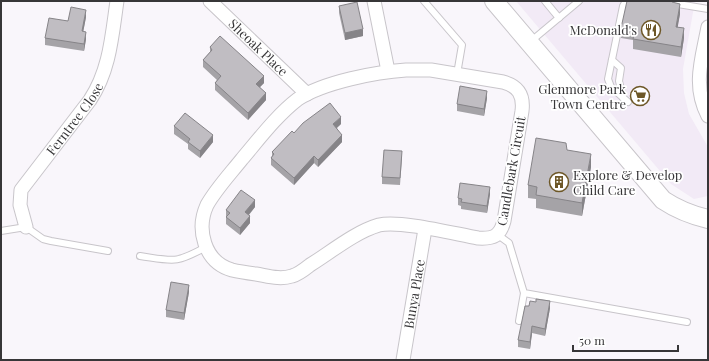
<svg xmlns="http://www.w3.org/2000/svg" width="709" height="361" viewBox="0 0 709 361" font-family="'Playfair Display',serif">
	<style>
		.built { fill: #f2eaf6 }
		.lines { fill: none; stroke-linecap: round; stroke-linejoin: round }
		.service-casing { stroke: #c8c5ca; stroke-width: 8 }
		.minor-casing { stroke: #c8c5ca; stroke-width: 15 }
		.secondary-casing { stroke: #c8c5ca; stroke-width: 20 }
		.service { stroke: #fff; stroke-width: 6 }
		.minor { stroke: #fff; stroke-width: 13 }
		.secondary { stroke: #fff; stroke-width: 18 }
		.wall { fill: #a5a3a7 }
		.shaded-wall { fill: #868488 }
		.building { fill: #c0bdc2; stroke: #868488 }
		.labels { text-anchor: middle; stroke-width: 3.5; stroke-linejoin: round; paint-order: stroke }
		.poi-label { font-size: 13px; fill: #373638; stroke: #fff; text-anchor: end }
		.street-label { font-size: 13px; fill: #373638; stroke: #fff }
	</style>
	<rect width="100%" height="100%" fill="#f9f6fb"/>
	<path class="built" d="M516,1H695L683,69L684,93L689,114L708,147V196L694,199L671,184Z"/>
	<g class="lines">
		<defs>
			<g id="service">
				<path d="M424,1L462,45L457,74"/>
				<path d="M545,1L559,18"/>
				<path d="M672,3L708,9"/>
				<path d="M530,42L579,1"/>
				<path d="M612,60L621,68L619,81L623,98"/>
				<path d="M628,102L611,87L608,79L623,6L626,1L634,2"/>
				<path d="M1,231L26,227L43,239L51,241L108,251"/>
				<path d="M498,235L509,243L524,293L687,322"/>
				<path d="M140,256C174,261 175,264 206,247"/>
				<path d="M519,321L524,293"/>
			</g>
			<g id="minor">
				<path id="s1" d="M210,1L307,94"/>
				<path d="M374,1L388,71"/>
				<path d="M708,27C702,59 692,85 708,116"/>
				<path d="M406,70H431L503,82C518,86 524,95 522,111L504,221C500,236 494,239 478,238C455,234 400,220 379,225C355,232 331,252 310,265C305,269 299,274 292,276C280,280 268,276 256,274C248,273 240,272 232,270C204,262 196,229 207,205C216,189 230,174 242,159C259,139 277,115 298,99C324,82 376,72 406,70Z"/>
				<path id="s2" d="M26,227L20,205L21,190L90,100C110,70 112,35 117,1"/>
				<path id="s3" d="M403,360L425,229"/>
			</g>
			<path id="secondary" d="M494,1L663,200C678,210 691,215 708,219"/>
		</defs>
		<use href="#service" class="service-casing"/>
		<use href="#minor" class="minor-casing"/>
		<use href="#secondary" class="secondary-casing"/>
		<use href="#service" class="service"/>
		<use href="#minor" class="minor"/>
		<use href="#secondary" class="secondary"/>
	</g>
	<g class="wall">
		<path d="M672,2L680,14L677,27L684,38L681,57L633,49V40L621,38V28Z"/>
		<path d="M339,6L363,36L345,40L339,13Z"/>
		<path d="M86,17L83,32L86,39L84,51L45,45V38Z"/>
		<path d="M210,47L264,83L260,87L266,100L248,120L215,90V83L217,80L203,67V60L210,52Z"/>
		<path d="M487,98L484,116L457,111V104Z"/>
		<path d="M341,124L337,128L342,142L318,167L314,163L294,185L271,165V158L272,156V152L294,133Z"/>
		<path d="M174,126L213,142L200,158L188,149V144L174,134Z"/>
		<path d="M567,150L591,167L582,216L536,208V199L528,198V185Z"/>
		<path d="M402,158L400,185L382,184V177Z"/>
		<path d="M490,194L487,213L461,209V206L458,205V198Z"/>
		<path d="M255,207L249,215L250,223L240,235L226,224V210Z"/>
		<path d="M189,292L184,320L166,317V310Z"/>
		<path d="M529,306L550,308L545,336L532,333L530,349L518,347V340Z"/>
	</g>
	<g class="shaded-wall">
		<path d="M680,4V14L676,37V27Z"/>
		<path d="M86,10V17L82,38V31Z"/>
		<path d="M684,28V38L681,57V47Z"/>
		<path d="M363,29V36L345,40V33Z"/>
		<path d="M86,32V39L84,51V44Z"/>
		<path d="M264,76V83L256,91V84Z"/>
		<path d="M487,91V98L484,116V109Z"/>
		<path d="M266,93V100L248,120V113Z"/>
		<path d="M341,117V124L333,131V124Z"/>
		<path d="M213,135V142L200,158V151Z"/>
		<path d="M342,135V142L318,167V160Z"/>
		<path d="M591,154V167L582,216V203Z"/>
		<path d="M314,156V163L294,185V178Z"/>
		<path d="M490,187V194L487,213V206Z"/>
		<path d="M255,200V207L245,219V212Z"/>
		<path d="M250,216V223L240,235V228Z"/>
		<path d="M189,285V292L184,320V313Z"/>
		<path d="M550,301V308L545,336V329Z"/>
		<path d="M532,326V333L530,349V342Z"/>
	</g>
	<g class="building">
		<path d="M627,1H672V2L680,4L676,27L684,28L681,47L633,39L635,30L621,28Z"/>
		<path d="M357,2L363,29L345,33L339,6Z"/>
		<path d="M71,7L86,10L82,31L86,32L84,44L45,38L49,18L68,21Z"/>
		<path d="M220,36L264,76L256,84L266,93L248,113L215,83L221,76L203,60L212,50L210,47Z"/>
		<path d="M460,86L487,91L484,109L457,104Z"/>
		<path d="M330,103L341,117L333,124L342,135L318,160L314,156L294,178L271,158L274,154L272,152L292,131L294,133L303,123Z"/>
		<path d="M185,113L213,135L200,151L188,142L190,139L174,126Z"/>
		<path d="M536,138L566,143L567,150L591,154L582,203L536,195L537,187L528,185Z"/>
		<path d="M384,150L402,151L400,178L382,177Z"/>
		<path d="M460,183L490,187L487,206L461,202L462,199L458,198Z"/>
		<path d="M241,190L255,200L245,212L250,216L240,228L226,217L230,213L226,210Z"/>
		<path d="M171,282L189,285L184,313L166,310Z"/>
		<path d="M536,299L550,301L545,329L532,326L530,342L518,340L525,306H529L530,301L536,302Z"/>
	</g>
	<defs>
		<symbol id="restaurant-ring" viewBox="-11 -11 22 22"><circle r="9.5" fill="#fff" stroke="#6d5727" stroke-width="1.5"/><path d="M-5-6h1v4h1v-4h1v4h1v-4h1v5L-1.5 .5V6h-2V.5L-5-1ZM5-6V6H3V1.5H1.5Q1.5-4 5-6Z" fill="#6d5727"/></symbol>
		<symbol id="supermarket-ring" viewBox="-11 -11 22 22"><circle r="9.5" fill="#fff" stroke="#6d5727" stroke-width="1.5"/><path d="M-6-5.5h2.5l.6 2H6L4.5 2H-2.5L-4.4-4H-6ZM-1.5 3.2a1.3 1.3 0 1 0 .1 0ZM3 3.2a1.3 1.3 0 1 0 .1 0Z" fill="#6d5727"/></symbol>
		<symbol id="building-ring" viewBox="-11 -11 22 22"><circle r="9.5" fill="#fff" stroke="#6d5727" stroke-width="1.5"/><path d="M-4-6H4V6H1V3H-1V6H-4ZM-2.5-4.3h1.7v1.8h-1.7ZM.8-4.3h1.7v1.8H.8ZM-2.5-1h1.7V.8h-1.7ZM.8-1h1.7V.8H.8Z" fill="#6d5727"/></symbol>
	</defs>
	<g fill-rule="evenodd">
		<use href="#restaurant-ring" x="640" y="19" width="22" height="22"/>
		<use href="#supermarket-ring" x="629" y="85" width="22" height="22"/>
		<use href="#building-ring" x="548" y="171" width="22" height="22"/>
	</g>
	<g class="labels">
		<g class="poi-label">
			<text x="637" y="35">McDonald's</text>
			<text x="626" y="94">Glenmore Park<tspan x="626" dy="15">Town Centre</tspan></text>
			<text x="573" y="180" text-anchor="start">Explore &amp; Develop<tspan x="573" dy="15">Child Care</tspan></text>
		</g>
		<g class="street-label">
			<text dy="5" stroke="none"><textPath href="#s1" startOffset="67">Sheoak Place</textPath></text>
			<text dy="5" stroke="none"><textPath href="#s2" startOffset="127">Ferntree Close</textPath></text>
			<text transform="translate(511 171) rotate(-80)" y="5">Candlebark Circuit</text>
			<text dy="5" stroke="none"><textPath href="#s3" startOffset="67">Bunya Place</textPath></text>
		</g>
	</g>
	<rect width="709" height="361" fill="none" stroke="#373638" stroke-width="4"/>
	<path d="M573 345v6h105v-6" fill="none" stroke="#373638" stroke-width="2"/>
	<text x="579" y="345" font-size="12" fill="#373638" stroke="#ffffff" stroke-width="3" paint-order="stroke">50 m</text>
</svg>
